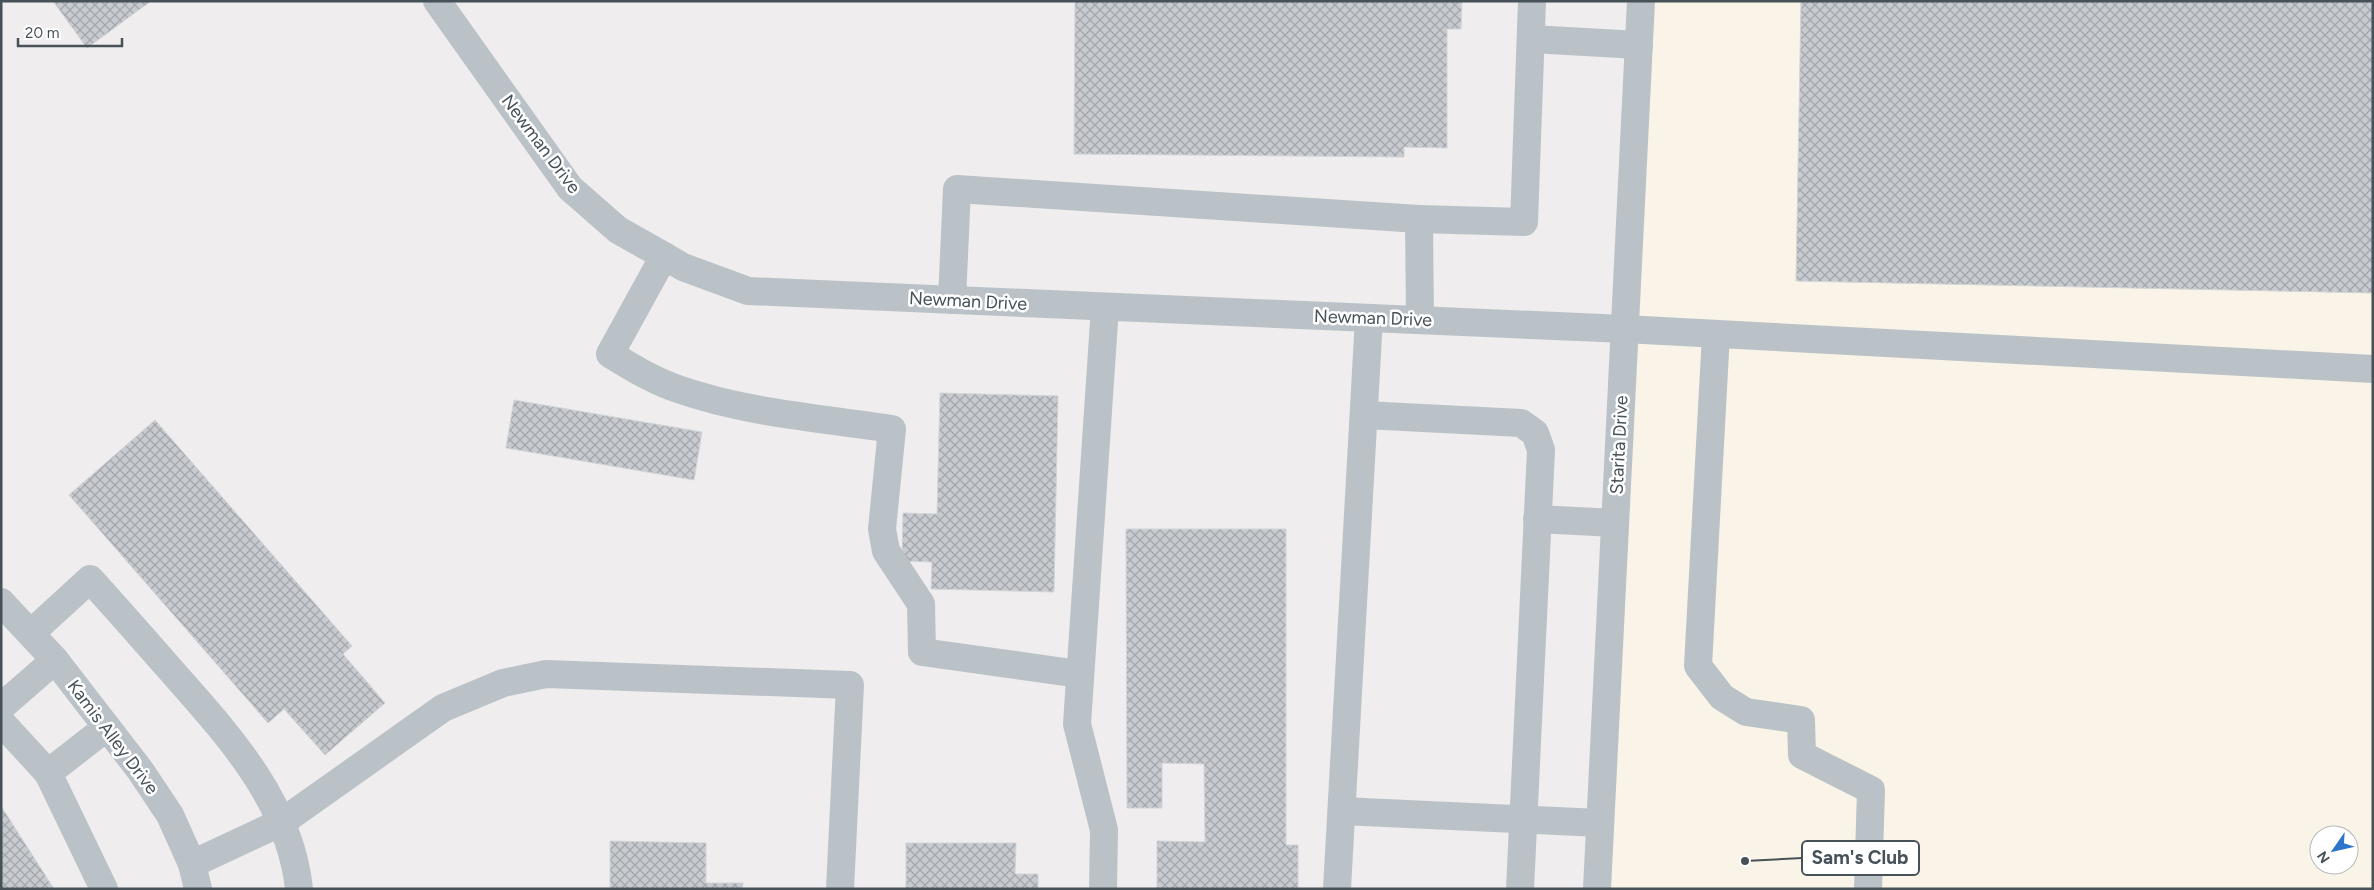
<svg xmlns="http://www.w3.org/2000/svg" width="2374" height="890" viewBox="0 0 2374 890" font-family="Figtree,sans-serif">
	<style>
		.commercial { fill: #f9f4e7; fill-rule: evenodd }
		.building { fill: url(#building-cross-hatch); stroke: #d2d4d8 }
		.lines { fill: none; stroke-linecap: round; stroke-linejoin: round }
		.minor { stroke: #bac2c8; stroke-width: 28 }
		.labels { text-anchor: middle; stroke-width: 5; stroke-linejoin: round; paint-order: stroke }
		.street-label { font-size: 18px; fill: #475158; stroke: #fff }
		.leader { fill: none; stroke: #475158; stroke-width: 2 }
		.callout-dot { fill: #475158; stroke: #fff; stroke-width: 2 }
		.callout { fill: #fff; stroke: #475158; stroke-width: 2 }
		.callout-label { font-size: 19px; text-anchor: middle; font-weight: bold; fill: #475158 }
	</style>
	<defs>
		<pattern id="building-cross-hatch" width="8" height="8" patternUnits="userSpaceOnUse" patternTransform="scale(1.25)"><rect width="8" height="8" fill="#c7cacf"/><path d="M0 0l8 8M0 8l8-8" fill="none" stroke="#a3a6ab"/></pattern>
	</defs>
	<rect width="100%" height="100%" fill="#efeded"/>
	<path class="commercial" d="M1641,1H2373V889H1597ZM2319,835H2349V865H2319Z"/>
	<g class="building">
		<path d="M53,1H151L87,48Z"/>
		<path d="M1075,1H1462L1461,29H1447V148L1404,147V157L1074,154Z"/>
		<path d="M1801,1H2373V293L1796,281Z"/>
		<path d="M940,393L1058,396L1054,592L931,589L932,562L902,561L903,513L937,514Z"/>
		<path d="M514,400L702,432L694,480L506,448Z"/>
		<path d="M155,420L352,646L343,654L385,703L325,755L284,709L268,723L69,495Z"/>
		<path d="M1126,529H1286V845H1298V889H1157V841L1205,842L1204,764L1162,763V808H1127Z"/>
		<path d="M1,806L54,889H1Z"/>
		<path d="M610,841L706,843V883H743L742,889H610Z"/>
		<path d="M906,843H1016L1015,874H1038V889H906Z"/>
	</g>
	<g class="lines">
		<g class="minor">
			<path d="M437,1L570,188L618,230L664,256L683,267L748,291L1625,329L2373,369"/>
			<path d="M1531,39L1639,45"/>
			<path d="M1419,219L1524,222L1532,1"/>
			<path d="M664,256L610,354C631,367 654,381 678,389C746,413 821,418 892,429L882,529L886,551L921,604L922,652L1079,674"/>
			<path d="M952,300L957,189L1419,219L1420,320"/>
			<path d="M1716,334L1698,666L1722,697L1746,712L1801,720L1802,755L1871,790L1868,889"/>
			<path d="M1364,415L1521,423L1535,433L1541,450L1520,889"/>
			<path d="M1537,519L1615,523"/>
			<path d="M1,602L55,660L140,770L170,815L192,864L198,889"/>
			<path d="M31,633L90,579C119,611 147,643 176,676C230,737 290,803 299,889"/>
			<path d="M1,707L55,660"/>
			<path d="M1,722L48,773"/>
			<path d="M1342,811L1600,823"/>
			<path d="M192,864L282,822L443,708L503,683L546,674L850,685L840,889"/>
			<path d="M104,889L48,773L107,727"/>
			<path d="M1103,889L1104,830L1077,724L1105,307"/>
			<path d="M1337,889L1369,318"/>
			<path d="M1597,889L1641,1"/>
		</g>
	</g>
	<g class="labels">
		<g class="street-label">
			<text transform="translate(541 144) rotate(53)" y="6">Newman Drive</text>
			<text transform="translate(968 301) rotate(3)" y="6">Newman Drive</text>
			<text transform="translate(1373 318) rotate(2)" y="6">Newman Drive</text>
			<text transform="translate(1619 445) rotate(-87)" y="6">Starita Drive</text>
			<text transform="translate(113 737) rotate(53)" y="6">Kamis Alley Drive</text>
		</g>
	</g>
	<path class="leader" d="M1745 861L1802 858"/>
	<circle class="callout-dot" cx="1745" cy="861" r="5"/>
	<rect class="callout" x="1802" y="841" width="117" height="34" rx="5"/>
	<g class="callout-label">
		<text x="1860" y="864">Sam's Club</text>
	</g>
	<rect width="2374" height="890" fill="none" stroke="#475158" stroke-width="5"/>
	<g transform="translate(2334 850) rotate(236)"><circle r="24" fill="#ffffff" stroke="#b5b9bc"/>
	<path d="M0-4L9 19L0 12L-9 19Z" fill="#2d75ca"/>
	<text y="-8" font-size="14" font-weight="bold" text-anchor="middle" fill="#475158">N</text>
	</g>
	<path d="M18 38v8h104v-8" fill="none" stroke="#475158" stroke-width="2.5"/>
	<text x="25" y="38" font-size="15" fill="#475158" stroke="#ffffff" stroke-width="4" paint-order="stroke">20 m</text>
</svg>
